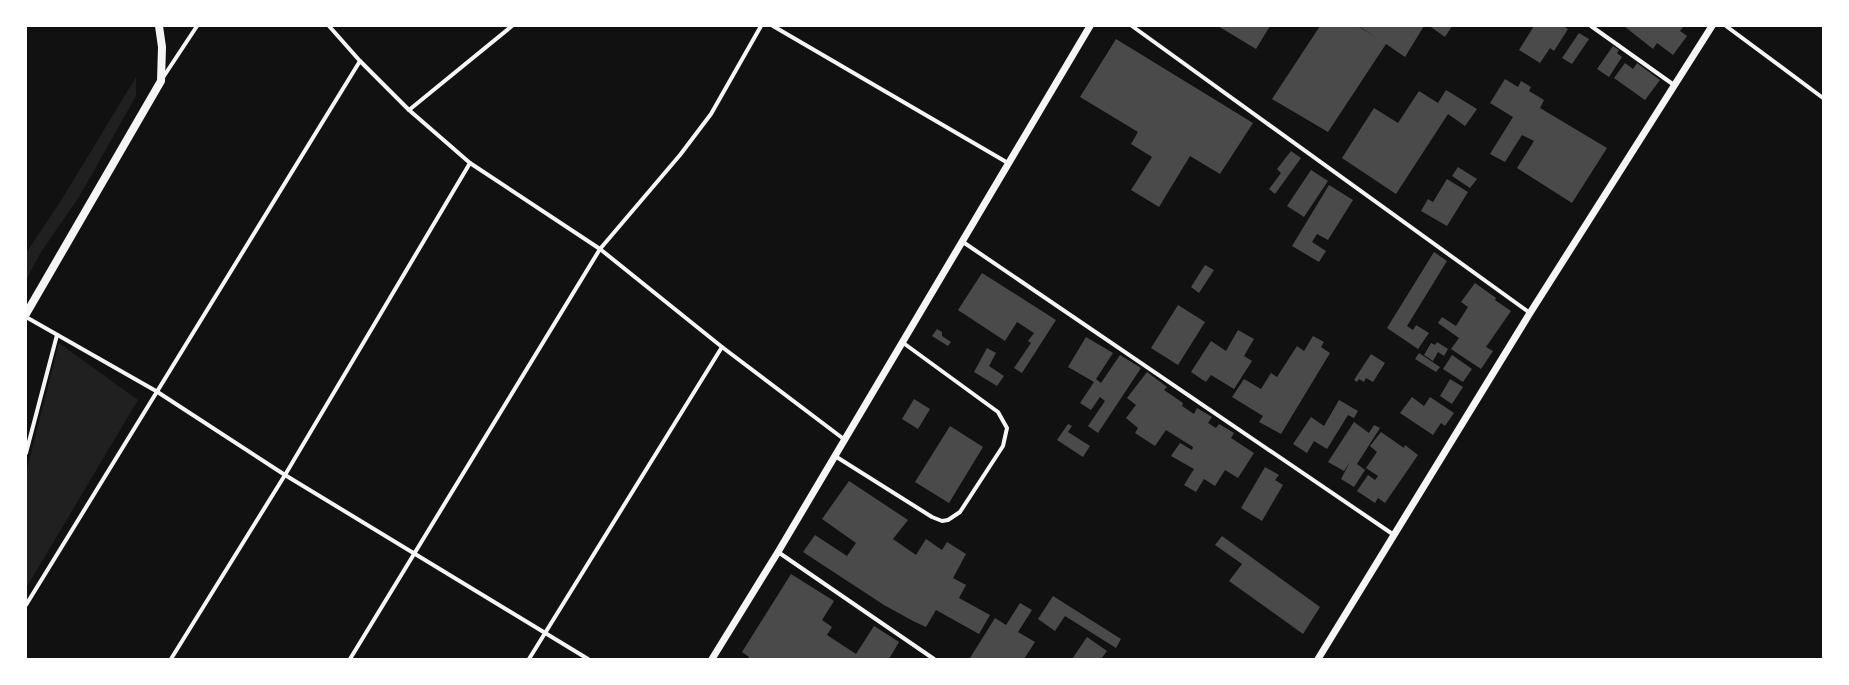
<svg xmlns="http://www.w3.org/2000/svg" width="1849" height="685" viewBox="0 0 1849 685" font-family="Helvetica,sans-serif">
	<style>
		.green { fill: #202020 }
		.building { fill: #4a4a4a }
		.lines { fill: none; stroke-linecap: round; stroke-linejoin: round }
		.minor { stroke: #f5f5f5; stroke-width: 4 }
		.tertiary { stroke: #f5f5f5; stroke-width: 7 }
		.secondary { stroke: #f5f5f5; stroke-width: 8 }
	</style>
	<rect width="100%" height="100%" fill="#111"/>
	<g class="green">
		<path d="M136,77V96L79,197L41,252L26,280V253L62,199Z"/>
		<path d="M59,343L138,400L26,588V473Z"/>
	</g>
	<g class="building">
		<path d="M1218,26H1270L1256,49Z"/>
		<path d="M1320,26H1358L1378,39L1359,26H1424L1405,57L1386,44L1328,132L1272,99Z"/>
		<path d="M1431,26H1452L1445,37L1431,27Z"/>
		<path d="M1534,26H1563L1568,29L1554,51L1550,48L1540,63L1519,50Z"/>
		<path d="M1624,26H1684L1680,31L1687,36L1673,55L1657,43L1653,49Z"/>
		<path d="M1579,33L1589,39L1572,64L1562,58Z"/>
		<path d="M1116,39L1253,123L1220,174L1190,156L1159,207L1131,190L1152,157L1131,144L1138,132L1080,97Z"/>
		<path d="M1613,46L1619,50L1617,53L1622,57L1609,77L1597,69Z"/>
		<path d="M1625,63L1633,69L1637,63L1660,80L1645,100L1614,78Z"/>
		<path d="M1505,79L1518,87L1521,81L1531,87L1529,91L1544,100L1540,108L1607,148L1572,203L1517,168L1534,141L1522,135L1505,162L1490,154L1513,117L1490,103Z"/>
		<path d="M1446,90L1477,109L1465,126L1448,114L1396,194L1342,158L1374,108L1398,123L1419,91L1438,103Z"/>
		<path d="M1291,151L1301,158L1275,194L1269,189L1281,173L1277,169Z"/>
		<path d="M1458,167L1477,179L1470,188L1452,176Z"/>
		<path d="M1311,170L1328,181L1304,217L1287,206Z"/>
		<path d="M1447,179L1468,192L1447,226L1421,211L1428,199L1433,202Z"/>
		<path d="M1329,185L1353,200L1328,240L1317,234L1312,242L1326,251L1319,262L1292,246Z"/>
		<path d="M1434,252L1447,261L1407,326L1413,330L1416,325L1429,333L1418,349L1387,328Z"/>
		<path d="M1205,265L1214,270L1199,293L1191,287Z"/>
		<path d="M982,273L1056,320L1022,373L1014,368L1031,343L1028,341L1034,333L1017,322L1005,341L958,310Z"/>
		<path d="M1475,283L1496,298L1495,300L1511,311L1486,347L1493,351L1481,369L1451,349L1459,338L1438,323L1442,317L1456,326L1468,307L1461,302Z"/>
		<path d="M1178,305L1205,322L1178,365L1151,348Z"/>
		<path d="M937,329L942,332V336L951,342L948,346L932,336Z"/>
		<path d="M1238,330L1254,339L1244,356L1252,361L1234,389L1211,375L1206,382L1191,372L1211,341L1226,351Z"/>
		<path d="M1313,336L1324,342L1321,347L1330,353L1281,434L1259,422L1263,416L1232,397L1244,379L1261,389L1271,373L1277,377L1297,346L1304,351Z"/>
		<path d="M1086,337L1113,353L1096,379L1101,383L1120,355L1141,368L1098,433L1088,426L1105,401L1100,397L1091,410L1080,403L1094,382L1068,367Z"/>
		<path d="M1437,342L1448,349L1444,356L1438,352L1433,361L1424,355L1431,343L1435,345Z"/>
		<path d="M987,348L996,353L989,366L1004,376L997,386L974,372Z"/>
		<path d="M1419,353L1440,367L1436,372L1415,359Z"/>
		<path d="M1371,354L1385,363L1373,382L1366,378L1364,382L1359,379L1357,382L1354,380Z"/>
		<path d="M1452,355L1472,369L1463,382L1443,369Z"/>
		<path d="M1147,372L1167,387L1164,390L1183,403L1182,406L1194,414L1197,408L1212,417L1208,423L1216,428L1219,424L1234,433L1231,438L1254,453L1238,478L1225,470L1215,486L1204,479L1196,492L1184,485L1194,469L1171,456L1180,443L1192,450L1193,447L1166,430L1155,446L1135,433L1138,428L1126,418L1136,405L1127,398Z"/>
		<path d="M1450,379L1463,387L1452,404L1440,396Z"/>
		<path d="M1412,397L1424,406L1430,397L1454,413L1445,426L1441,423L1433,435L1400,413Z"/>
		<path d="M914,399L930,409L918,429L902,419Z"/>
		<path d="M1339,400L1358,411L1354,418L1348,415L1327,449L1314,441L1307,453L1293,444L1311,417L1324,426Z"/>
		<path d="M1354,422L1369,433L1374,425L1380,428L1357,464L1365,470L1354,487L1341,479L1350,462L1344,471L1328,462Z"/>
		<path d="M1068,424L1072,426L1068,432L1090,446L1083,457L1057,440Z"/>
		<path d="M950,426L983,447L949,503L915,482Z"/>
		<path d="M1381,432L1404,448L1405,445L1418,455L1385,503L1378,498L1375,503L1357,491L1368,475L1375,480L1378,476L1366,468L1377,452L1370,446Z"/>
		<path d="M1265,467L1279,475L1275,480L1283,485L1262,521L1241,508Z"/>
		<path d="M849,481L908,520L893,539L916,555L926,539L942,550L947,542L966,554L953,578L966,585L959,598L990,615L979,634L936,610L926,627L913,621L884,605L803,552L815,535L847,556L856,543L822,519Z"/>
		<path d="M1222,536L1320,607L1303,634L1229,581L1242,564L1215,545Z"/>
		<path d="M791,574L834,601L822,620L832,627L827,635L856,654L874,626L899,642L889,659H748L749,657L742,652Z"/>
		<path d="M1053,596L1121,639L1116,648L1065,616L1055,631L1038,619Z"/>
		<path d="M1020,603L1032,610L1018,632L1035,642L1024,659L970,658L995,618L1006,625Z"/>
		<path d="M1087,637L1107,651L1101,659H1072Z"/>
	</g>
	<g class="lines">
		<g class="minor">
			<path d="M329,26L360,61L409,110L470,163L600,249L722,347L845,440"/>
			<path d="M773,26L1008,163"/>
			<path d="M1132,26L1530,313"/>
			<path d="M1591,26L1674,85"/>
			<path d="M1726,26L1823,98"/>
			<path d="M162,79L197,26"/>
			<path d="M409,110L512,26"/>
			<path d="M963,242L1394,535"/>
			<path d="M26,317L156,391L285,475L588,659"/>
			<path d="M26,453L57,335"/>
			<path d="M835,456L932,517L942,521L948,520L960,512L1003,446L1007,428L998,412L902,342"/>
			<path d="M778,552L934,659"/>
			<path d="M26,605L360,61"/>
			<path d="M171,659L285,475L470,163"/>
			<path d="M350,659L600,249L680,155L711,114L761,26"/>
			<path d="M529,659L722,347"/>
		</g>
		<g class="tertiary">
			<path d="M712,659L778,552L1090,26"/>
			<path d="M1318,659L1530,313L1712,26"/>
		</g>
		<path class="secondary" d="M26,314L161,81L162,47L159,26"/>
	</g>
	<rect width="1849" height="685" fill="none" stroke="#ffffff" stroke-width="54"/>
</svg>
